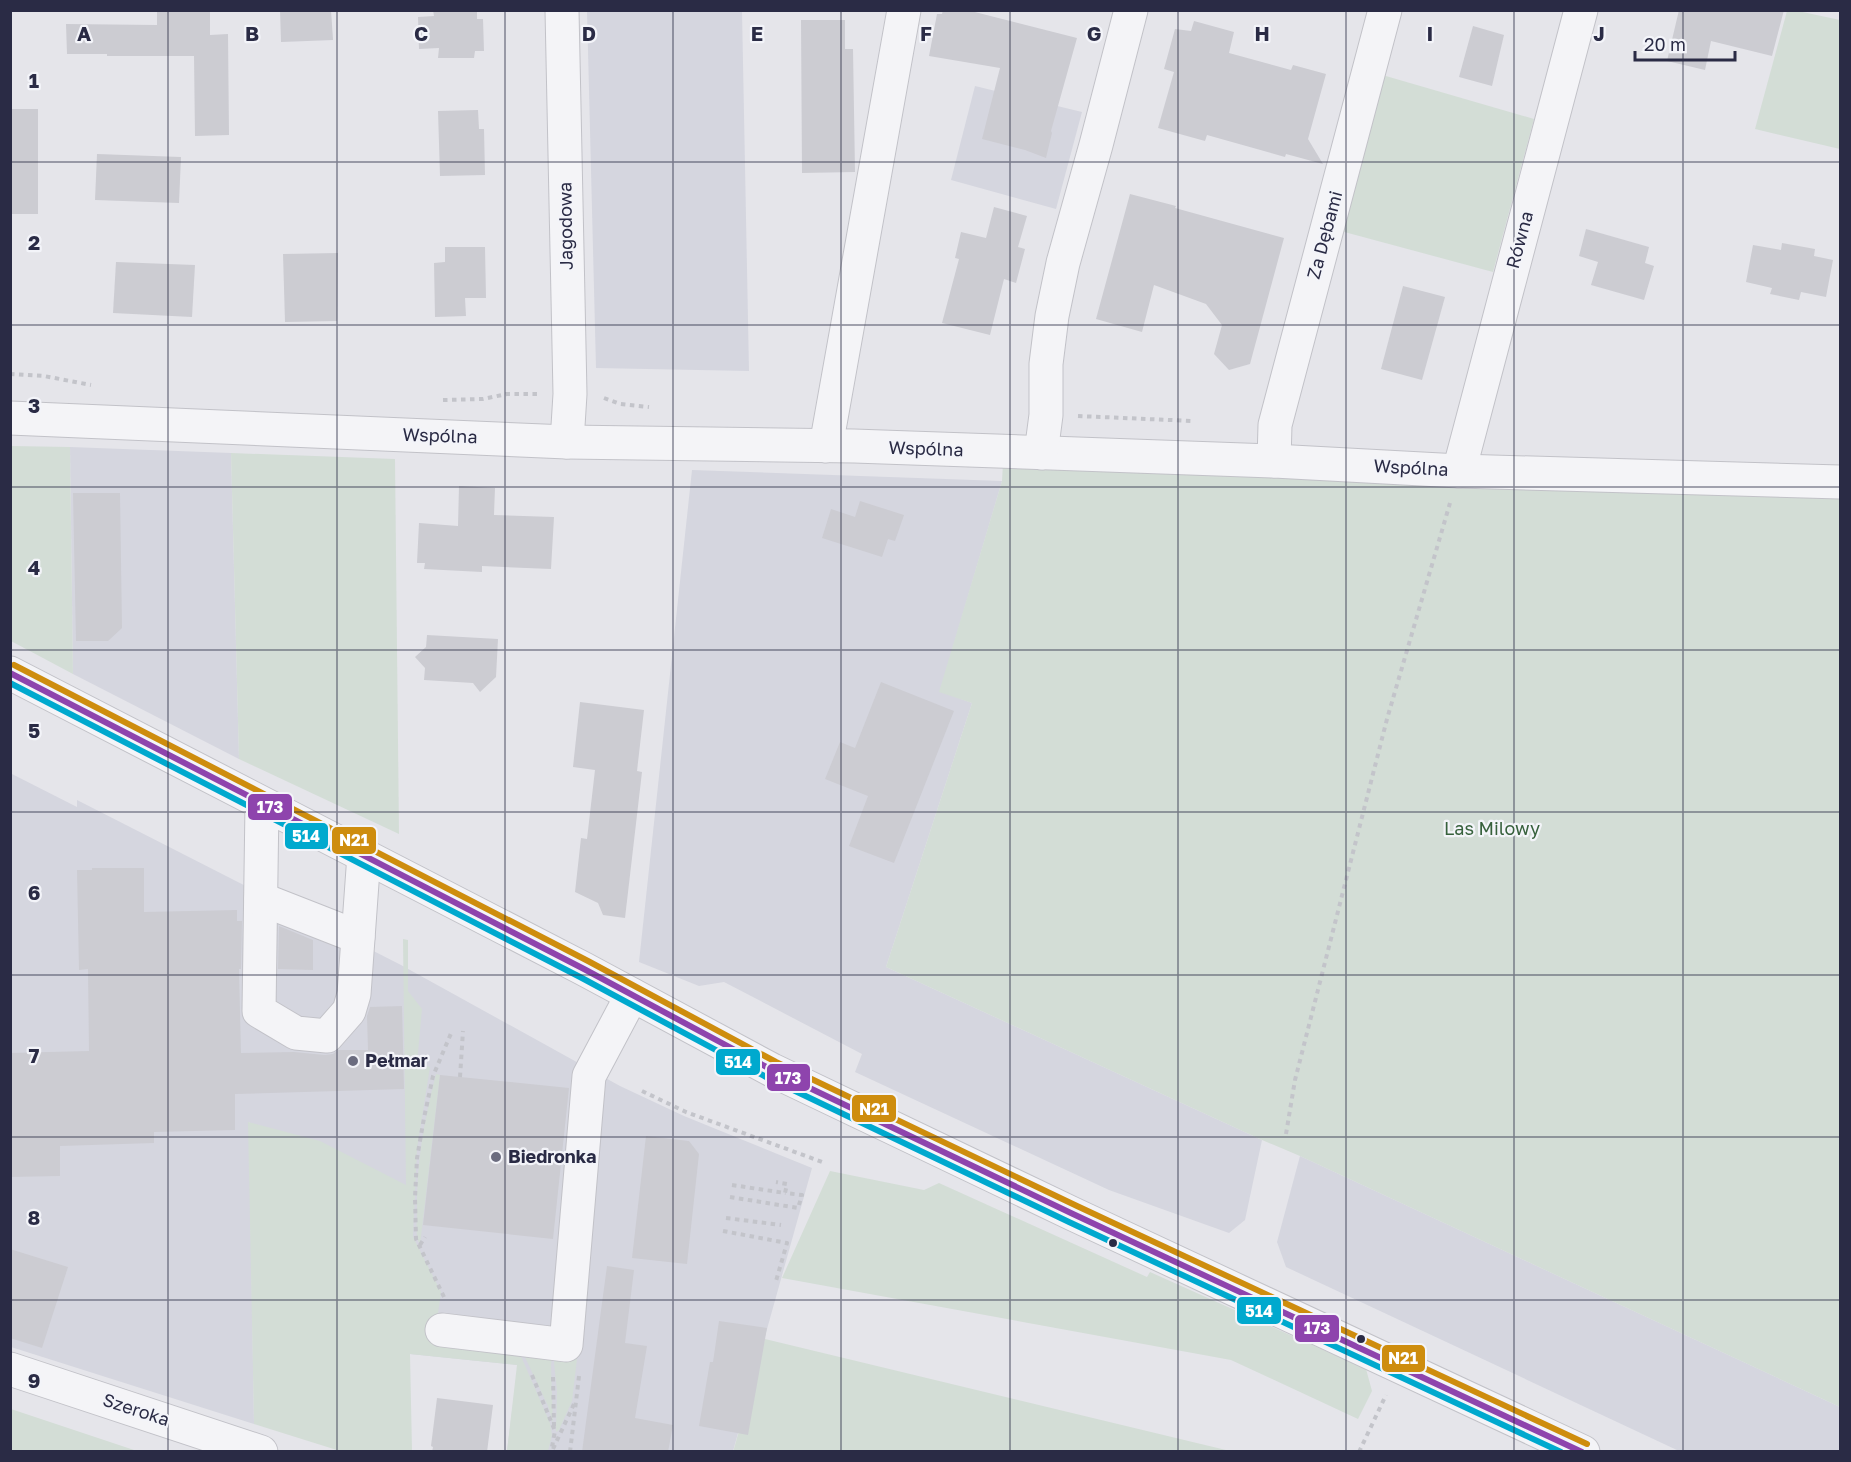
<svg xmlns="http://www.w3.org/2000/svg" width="1851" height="1462" viewBox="0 0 1851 1462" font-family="'Golos Text',sans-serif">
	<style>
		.built { fill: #d5d6df }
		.green { fill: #d3ddd6 }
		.building { fill: #ccccd2 }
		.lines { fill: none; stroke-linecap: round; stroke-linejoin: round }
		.minor-casing { stroke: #c2c2c8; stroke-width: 35 }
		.path { stroke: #c3c4ca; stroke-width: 4; stroke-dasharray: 4.5 4.5; stroke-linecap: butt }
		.minor { stroke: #f4f4f7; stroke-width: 33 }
		.bus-1-casing { stroke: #f3f4f9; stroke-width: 10 }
		.bus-2-casing { stroke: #f3f4f9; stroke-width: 10 }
		.bus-3-casing { stroke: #f3f4f9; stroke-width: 10 }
		.bus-1 { stroke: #8e44ad; stroke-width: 6 }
		.bus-2 { stroke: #00a9ce; stroke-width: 6 }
		.bus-3 { stroke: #ce8d0e; stroke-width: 6 }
		.grid { fill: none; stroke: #2a2b45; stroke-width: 1.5; stroke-opacity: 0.55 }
		.poi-dot { fill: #6b6c7f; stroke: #f3f4f9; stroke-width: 2 }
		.bus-dot { fill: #2a2b45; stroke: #f3f4f9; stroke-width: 2 }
		.labels { text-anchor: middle; stroke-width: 4.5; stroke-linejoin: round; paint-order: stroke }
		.street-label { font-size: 18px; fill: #2a2b45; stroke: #f3f4f9 }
		.park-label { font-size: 18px; fill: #37613c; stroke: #f3f4f9 }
		.poi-label { font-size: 18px; font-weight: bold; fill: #2a2b45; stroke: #f3f4f9; text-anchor: start }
		.grid-label { font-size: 20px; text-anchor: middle; font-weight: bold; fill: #2a2b45; stroke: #f3f4f9; stroke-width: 4.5; stroke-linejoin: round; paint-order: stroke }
		.line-badge { stroke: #f3f4f9; stroke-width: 2 }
		.badge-label { font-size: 16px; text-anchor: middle; font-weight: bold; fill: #fff }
	</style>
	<rect width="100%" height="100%" fill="#e5e5ea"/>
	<g class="built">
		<path d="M587,11H742L749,371L596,368Z"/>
		<path d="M975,86L1082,112L1056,209L951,180Z"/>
		<path d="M70,447L231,453L239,759L73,674Z"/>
		<path d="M692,470L1002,481L940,691L972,703L886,967L1262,1140L1245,1220L1229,1233L1109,1190L855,1072L862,1054L724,982L699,986L639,962Z"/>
		<path d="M10,773L77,807V800L401,965L620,1086L684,1116L812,1168L733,1451H507L518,1365L410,1354L249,1122L254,1424L11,1347Z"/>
		<path d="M1300,1156L1840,1407V1451H1679L1286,1267L1277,1242Z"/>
	</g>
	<g class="green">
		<path d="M1787,11H1798L1840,20V149L1755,129Z"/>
		<path d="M1379,74L1534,119L1493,272L1337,230Z"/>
		<path d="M11,446L70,447L73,674L11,641Z"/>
		<path d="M231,453L395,459L399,834L239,759Z"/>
		<path d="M1003,463L1840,493V1407L1300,1156L1262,1140L886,967L972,703L939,692L1002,481Z"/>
		<path d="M403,939L408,940V991L422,1009L417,1064L430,1067L417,1149L413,1237L441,1292L434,1342L520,1354L550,1423L552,1435L548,1451H507L517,1365L410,1354L412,1451H340L254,1424L248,1122L320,1141L406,1185Z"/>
		<path d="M436,1074L440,1075L420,1245C415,1235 417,1224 417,1213C416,1165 424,1120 436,1074Z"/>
		<path d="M830,1171L924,1190L939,1183L1147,1277L1150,1272L1366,1369L1372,1391L1358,1419L1231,1360L782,1278Z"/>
		<path d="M765,1339L1230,1451L733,1452Z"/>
		<path d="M523,1353L552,1355L551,1365L553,1423L548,1406Z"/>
		<path d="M556,1356L577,1359L572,1401L559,1430L556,1432L557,1391L554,1362Z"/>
		<path d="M10,1409H11L137,1451H11Z"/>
	</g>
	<g class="building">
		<path d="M157,10H210V35L228,34L229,135L195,136L194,56H107V54H67L66,24L157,25Z"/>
		<path d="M280,10H331L333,40L281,42Z"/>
		<path d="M433,10H477V19H483L484,51H475L474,58H438L439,48L419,49L418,17L434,16Z"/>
		<path d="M943,10H967L1077,38L1051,131L1052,133L1046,158L1025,150L982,139L1000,68L929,56L937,14H942Z"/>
		<path d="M1679,10H1784L1772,56L1711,41L1705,70L1667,61Z"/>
		<path d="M801,20H845V49H853L855,172L802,173Z"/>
		<path d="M1194,21L1234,32L1229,53L1291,70L1293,65L1326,74L1308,139L1323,164L1286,154L1285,157L1207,135L1205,141L1158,128L1174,72L1164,69L1175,29L1191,31Z"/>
		<path d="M1473,26L1504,35L1492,86L1459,77Z"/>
		<rect x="10" y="109" width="28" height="105"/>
		<path d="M478,110L479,129H484L485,175L440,176L438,111Z"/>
		<path d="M97,154L181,157L179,203L95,200Z"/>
		<path d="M1130,194L1176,206L1175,208L1284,238L1250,364L1229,370L1214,354L1222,325L1206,304L1154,285L1142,332L1096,319Z"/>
		<path d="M994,207L1027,216L1018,247L1025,249L1016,283L1004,279L990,335L942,323L959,259L955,258L961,232L986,238Z"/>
		<path d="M1586,229L1649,247L1645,263L1654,266L1644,300L1591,285L1598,262L1579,256Z"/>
		<path d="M1782,243L1815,249L1814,256L1833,260L1826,297L1801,292L1799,300L1770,294L1772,288L1746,282L1753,245L1781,250Z"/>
		<path d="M445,247H485L486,298H465L466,316L435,317L434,263L445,262Z"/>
		<path d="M338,253L337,321L285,322L283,254Z"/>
		<path d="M116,262L195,265L192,317L113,313Z"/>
		<path d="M1403,286L1445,297L1422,380L1381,369Z"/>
		<path d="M459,486L495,488L494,515L554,517L551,569L482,566V572L424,569L425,563H417L419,523L458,526Z"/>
		<path d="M73,493H120L122,628L108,641H76Z"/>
		<path d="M860,501L904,515L895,541L888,539L882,557L822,538L831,509L855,517Z"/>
		<path d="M427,635L498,639L496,677L480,692L473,683L424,680L425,668L415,657L426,647Z"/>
		<path d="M881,682L954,711L894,863L849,846L868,796L825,779L840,742L855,748Z"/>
		<path d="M580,702L644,710L637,771L642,772L625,918L603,915L598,903L575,892L581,838L587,839L595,770L573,767Z"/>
		<path d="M92,868H144V912L237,910V921H242L241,969H239L241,1053L294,1052L325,1055L333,1054L338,1050H368L367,1016L370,1007L402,1006L404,1089L235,1094V1130L154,1132V1143L60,1146V1176L10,1177V1053L89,1051L88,969L79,970L77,870H92Z"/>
		<path d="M279,926L313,940V970L278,969Z"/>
		<path d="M440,1075L569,1088L553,1239L423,1225Z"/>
		<path d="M646,1136L689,1141L699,1154L687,1264L632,1258Z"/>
		<path d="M10,1249L68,1267L42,1348L10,1338Z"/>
		<path d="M607,1266L634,1270L625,1343L647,1346L635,1418L673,1425L668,1452H582Z"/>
		<path d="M719,1321L767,1328L748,1435L699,1426L710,1362H713Z"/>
		<path d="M437,1398L493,1405L487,1452H432L433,1447L431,1446Z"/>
	</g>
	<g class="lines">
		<defs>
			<g id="minor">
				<path d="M562,10L570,394L567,442"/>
				<path d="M10,418L567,442L854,446L1274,461L1459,471L1840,482"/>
				<path d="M826,446L904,10"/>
				<path d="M1041,453L1046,415V364L1052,316L1063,263L1096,145L1131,10"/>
				<path d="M1274,461L1275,425L1385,10"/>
				<path d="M1459,471L1581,10"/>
				<path d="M10,673L584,969L772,1070L1073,1214L1583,1452"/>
				<path d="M262,804L259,1011L296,1033L327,1036L349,1011L354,994L364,855"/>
				<path d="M261,899L358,937"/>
				<path d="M442,1330L566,1345L589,1076L632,995"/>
				<path d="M10,1369L261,1452"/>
			</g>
		</defs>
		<use href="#minor" class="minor-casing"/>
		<g class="path">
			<path d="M10,374L44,376L91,385"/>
			<path d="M604,398L620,404L649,407"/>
			<path d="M443,400L483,399L507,394H537"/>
			<path d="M1078,416L1193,421"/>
			<path d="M460,1077L463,1031"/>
			<path d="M642,1091L686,1112L825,1163"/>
			<path d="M1286,1134L1295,1080L1387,719L1450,503"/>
			<path d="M732,1185L785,1193L787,1184L776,1182"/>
			<path d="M730,1197L798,1208L802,1195L785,1193"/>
			<path d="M726,1218L781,1225"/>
			<path d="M723,1231L787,1243L776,1281"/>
			<path d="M420,1245L425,1237"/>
			<path d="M444,1297L416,1239L415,1198L417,1158L424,1118L433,1076L452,1031"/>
			<path d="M532,1375L555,1431L551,1452"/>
			<path d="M553,1377L554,1427"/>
			<path d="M553,1449L574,1404"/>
			<path d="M570,1452L579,1376"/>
			<path d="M1359,1452L1386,1395"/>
		</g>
		<use href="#minor" class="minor"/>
		<defs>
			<path id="bus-1" d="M10,673L584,969L772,1070L1073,1214L1582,1452"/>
			<path id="bus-2" d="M10,683L580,977L768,1078L1069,1222L1561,1452"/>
			<path id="bus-3" d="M14,665L588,961L776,1062L1077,1206L1587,1444"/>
		</defs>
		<use href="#bus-1" class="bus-1-casing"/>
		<use href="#bus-2" class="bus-2-casing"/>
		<use href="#bus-3" class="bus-3-casing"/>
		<use href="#bus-1" class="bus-1"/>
		<use href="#bus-2" class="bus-2"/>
		<use href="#bus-3" class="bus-3"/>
	</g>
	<path class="grid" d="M168,10V1452M337,10V1452M505,10V1452M673,10V1452M841,10V1452M1010,10V1452M1178,10V1452M1346,10V1452M1514,10V1452M1683,10V1452M10,162H1840M10,325H1840M10,487H1840M10,650H1840M10,812H1840M10,975H1840M10,1137H1840M10,1300H1840"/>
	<g class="poi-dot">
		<circle cx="353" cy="1061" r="6"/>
		<circle cx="496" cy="1157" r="6"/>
	</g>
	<g class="bus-dot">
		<circle cx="1113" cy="1243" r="5"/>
		<circle cx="1361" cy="1339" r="5"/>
	</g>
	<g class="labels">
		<g class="street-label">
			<text transform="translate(566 226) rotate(-91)" y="6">Jagodowa</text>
			<text transform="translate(1325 235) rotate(-75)" y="6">Za Dębami</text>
			<text transform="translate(1520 240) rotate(-75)" y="6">Równa</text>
			<text transform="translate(440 436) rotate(2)" y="6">Wspólna</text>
			<text transform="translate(926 449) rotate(2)" y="6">Wspólna</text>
			<text transform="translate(1411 468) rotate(3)" y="6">Wspólna</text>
			<text transform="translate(136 1410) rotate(18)" y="6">Szeroka</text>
		</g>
		<g class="park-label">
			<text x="1492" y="835">Las Milowy</text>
		</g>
		<g class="poi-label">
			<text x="365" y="1067">Pełmar</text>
			<text x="508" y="1163">Biedronka</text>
		</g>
	</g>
	<g class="grid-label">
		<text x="84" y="41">A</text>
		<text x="252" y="41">B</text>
		<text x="421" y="41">C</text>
		<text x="589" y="41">D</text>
		<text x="757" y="41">E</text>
		<text x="926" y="41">F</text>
		<text x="1094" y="41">G</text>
		<text x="1262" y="41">H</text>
		<text x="1430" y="41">I</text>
		<text x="1599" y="41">J</text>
		<text x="34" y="88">1</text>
		<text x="34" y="250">2</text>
		<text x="34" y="413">3</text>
		<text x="34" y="575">4</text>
		<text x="34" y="738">5</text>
		<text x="34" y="900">6</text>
		<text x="34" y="1063">7</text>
		<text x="34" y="1225">8</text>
		<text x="34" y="1388">9</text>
	</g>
	<g class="line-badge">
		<rect x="247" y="793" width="46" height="28" rx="6" fill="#8e44ad"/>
		<rect x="284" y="822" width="45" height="28" rx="6" fill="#00a9ce"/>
		<rect x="331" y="826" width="46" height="29" rx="6" fill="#ce8d0e"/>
		<rect x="715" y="1048" width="46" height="28" rx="6" fill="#00a9ce"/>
		<rect x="766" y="1063" width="45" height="29" rx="6" fill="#8e44ad"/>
		<rect x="851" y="1094" width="46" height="29" rx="6" fill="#ce8d0e"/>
		<rect x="1236" y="1296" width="46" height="29" rx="6" fill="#00a9ce"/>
		<rect x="1294" y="1314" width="46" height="29" rx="6" fill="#8e44ad"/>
		<rect x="1381" y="1344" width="45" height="29" rx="6" fill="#ce8d0e"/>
	</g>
	<g class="badge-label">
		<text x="270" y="813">173</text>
		<text x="306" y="842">514</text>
		<text x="354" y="846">N21</text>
		<text x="738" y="1068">514</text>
		<text x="788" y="1084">173</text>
		<text x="874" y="1115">N21</text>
		<text x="1259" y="1317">514</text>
		<text x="1317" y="1334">173</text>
		<text x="1403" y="1364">N21</text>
	</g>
	<rect width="1851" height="1462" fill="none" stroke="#2a2b45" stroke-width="24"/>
	<path d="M1635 51v9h100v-9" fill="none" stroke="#2a2b45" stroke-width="3"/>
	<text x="1644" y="51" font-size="18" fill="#2a2b45" stroke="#f3f4f9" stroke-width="4.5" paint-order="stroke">20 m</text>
</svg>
